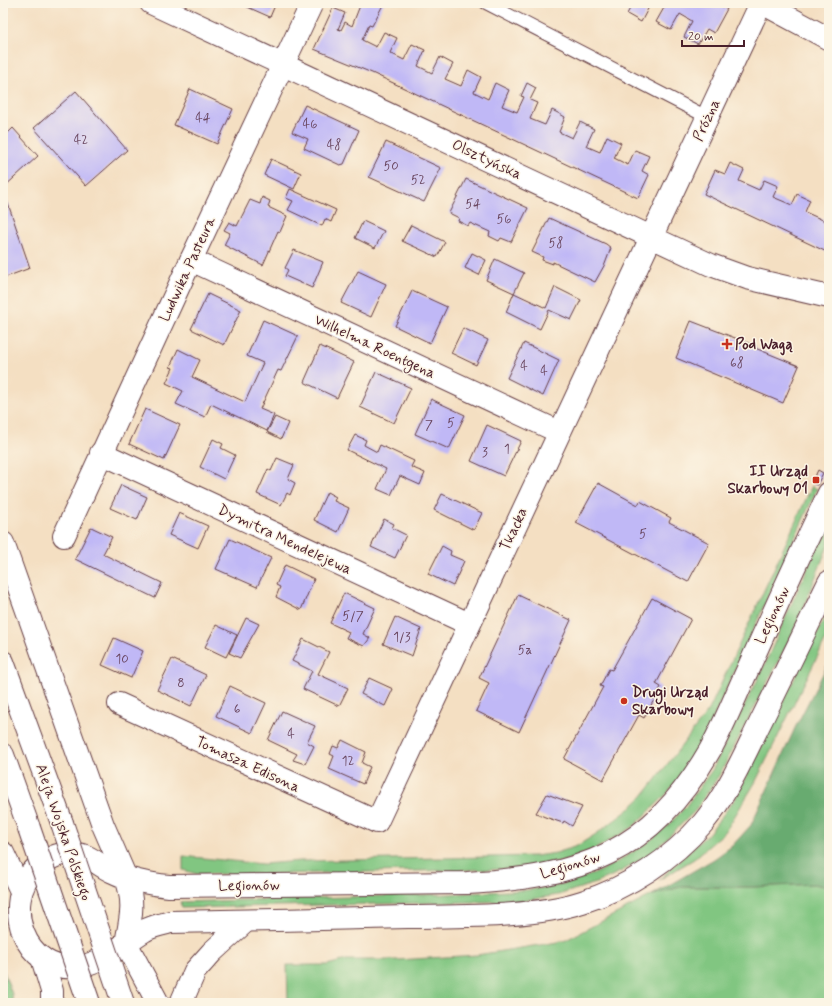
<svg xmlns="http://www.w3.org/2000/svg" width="832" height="1006" viewBox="0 0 832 1006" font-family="Mynerve,sans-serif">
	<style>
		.green { fill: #81c681; stroke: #667256 }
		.forest { fill: #68ab6f; stroke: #59654d }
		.building { fill: #c0b8f6 }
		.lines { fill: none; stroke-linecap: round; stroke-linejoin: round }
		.lane-casing { stroke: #643c42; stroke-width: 14 }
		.street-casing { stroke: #643c42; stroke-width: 24 }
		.secondary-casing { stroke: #643c42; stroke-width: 24 }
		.primary-casing { stroke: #643c42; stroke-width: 24 }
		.lane { stroke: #fff; stroke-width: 12 }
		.street { stroke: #fff; stroke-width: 22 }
		.secondary { stroke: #fff; stroke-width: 22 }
		.primary { stroke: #fff; stroke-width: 22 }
		.primary-bridge-casing { stroke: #643c42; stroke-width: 24; stroke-linecap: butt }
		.primary-bridge { stroke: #fff; stroke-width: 22 }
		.poi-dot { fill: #c8321e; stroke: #fcf5e5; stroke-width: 1.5 }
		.labels { text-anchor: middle; stroke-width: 3; stroke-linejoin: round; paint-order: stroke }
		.number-label { font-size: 13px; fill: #68455e }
		.street-label { font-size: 15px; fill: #4a1f2b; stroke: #fcf5e5 }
		.poi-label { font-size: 15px; font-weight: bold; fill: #4a1f2b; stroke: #fcf5e5; text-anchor: start }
	</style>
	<rect width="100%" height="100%" fill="#fcf5e5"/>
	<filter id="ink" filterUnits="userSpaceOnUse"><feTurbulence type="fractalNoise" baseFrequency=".025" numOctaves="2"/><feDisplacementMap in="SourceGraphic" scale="8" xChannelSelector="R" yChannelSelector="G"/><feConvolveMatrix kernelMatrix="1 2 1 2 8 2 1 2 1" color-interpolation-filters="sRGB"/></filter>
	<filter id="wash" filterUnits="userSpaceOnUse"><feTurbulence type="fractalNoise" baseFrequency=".012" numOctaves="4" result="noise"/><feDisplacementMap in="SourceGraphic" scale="16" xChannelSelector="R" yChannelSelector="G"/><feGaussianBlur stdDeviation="0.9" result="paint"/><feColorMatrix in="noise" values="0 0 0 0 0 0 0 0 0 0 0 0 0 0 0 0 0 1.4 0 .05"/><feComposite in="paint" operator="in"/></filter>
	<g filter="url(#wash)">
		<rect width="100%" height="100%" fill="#f4dfc2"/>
		<g class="green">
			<path d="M812,486L817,489L701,745L688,768L664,797L633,827L595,849L565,861L511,869L274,874H197L183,870V856L263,864L300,861L535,856L556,853L577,846L596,834L627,811L643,796L709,710Z"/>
			<path d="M829,520V543L796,627L720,774L695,811L652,853L622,871L596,883L558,895L521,901L182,908L180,902L449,894L528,890L556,886L594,874L617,862L647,843L670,824L686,806L712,770L760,675Z"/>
			<path d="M829,609V633L755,783L725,832L694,859L659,880L709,833L735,799Z"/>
			<path d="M814,884L829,887V1003H288L287,965H327L346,960H398L477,955L564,941L650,896L680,887H753Z"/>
			<path d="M3,969L12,994L13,1003H3Z"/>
		</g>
		<path class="forest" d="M829,662V887L814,884L753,887H680L650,896L714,859L732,846L751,825L795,728Z"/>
		<g id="blocks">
			<g class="building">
				<path d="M244,3H276L270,17L243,5Z"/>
				<path d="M361,3H384L372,26L369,25L362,40L376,47L384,32L397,38L390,53L404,60L412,44L425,50L418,66L432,73L440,57L453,64L445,79L461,86L468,70L481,77L474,92L488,99L495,83L509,90L502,106L517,112L524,97L521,96L527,83L536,88L530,100L537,103L530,119L545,125L552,110L558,113L565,117L559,132L572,138L580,122L594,129L586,146L600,152L607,136L621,143L614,158L628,165L635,150L649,156L642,171L649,175L638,198L372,73L314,49L333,8L345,13L338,29L341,30L345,22L352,26Z"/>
				<path d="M633,3H651L641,22L627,14Z"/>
				<path d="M659,3H715L727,9L714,33L707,29L698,44L684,37L692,21L680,14L671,30L656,22L665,6Z"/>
				<path d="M190,89L233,109L217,144L174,125Z"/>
				<path d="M76,91L127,150L86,186L34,128Z"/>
				<path d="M305,105L359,130L344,164L340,165L304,148L308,139L292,132Z"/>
				<path d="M13,128L38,156L3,188V138Z"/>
				<path d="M386,142L441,168L424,202L369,177Z"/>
				<path d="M271,159L301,173L294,189L264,175Z"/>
				<path d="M730,163L744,170L739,181L759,190L764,180L778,186L773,197L792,205L797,194L810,200L805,212L825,221L829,214V253L704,194L715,170L725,174Z"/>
				<path d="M466,179L528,208L511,242L501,238L499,241L489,236L490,232L470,223L468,226L458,221L459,218L449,213Z"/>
				<path d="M290,189L336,210L331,222L325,219L322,226L288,210L293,201L286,198Z"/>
				<path d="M3,195H5L30,268L3,278Z"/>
				<path d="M262,197L270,201L268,207L287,216L280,232L278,231L263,265L224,245L230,233L224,230L229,222L237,226L250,200L260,204Z"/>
				<path d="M549,218L606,244L611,248L605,264L595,282L553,262V264L542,260L543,257L532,252Z"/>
				<path d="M363,221L384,231L375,248L355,238Z"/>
				<path d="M411,225L445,242L437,257L402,241Z"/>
				<path d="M294,250L323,262L312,288L285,276L288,270L285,268Z"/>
				<path d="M472,253L486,260L479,275L465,268Z"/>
				<path d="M495,259L524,273L514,293L546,308L555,287L581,300L571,320L549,310L540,329L506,312L514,293L486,280Z"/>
				<path d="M358,271L386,284L371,317L341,303Z"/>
				<path d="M412,291L447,307L430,343L395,326Z"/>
				<path d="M208,294L241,310L224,345L191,329Z"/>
				<path d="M263,320L298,336L281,371L278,370L260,409L274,415L267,431L211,404L205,417L176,404L183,391L166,383L173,368L170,367L178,349L200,360L192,377L245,402L263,363L247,356Z"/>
				<path d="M691,321L756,346L755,348L799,366L783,403L676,358Z"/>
				<path d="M463,328L488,340L476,365L451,353Z"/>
				<path d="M524,343L559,360L543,396L507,378Z"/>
				<path d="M320,346L354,362L337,398L304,382Z"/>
				<path d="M376,372L411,388L394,423L360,407Z"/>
				<path d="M431,399L465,415L449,449L415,434Z"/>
				<path d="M145,409L180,425L164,460L129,444Z"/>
				<path d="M275,417L288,423L281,439L267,432Z"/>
				<path d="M487,425L521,441L504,476L471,461Z"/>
				<path d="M355,435L366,440L364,445L377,452L380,445L414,461L411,467L425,473L420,485L400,476L391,495L377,489L386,469L347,450Z"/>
				<path d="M213,439L223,444L221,448L235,455L224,479L200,467Z"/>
				<path d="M277,458L294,465L288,479L295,483L290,495L287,493L281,505L257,494L268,469L271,471Z"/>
				<path d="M818,470L823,473L817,485L812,483Z"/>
				<path d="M598,483L638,505L640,501L671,518L669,522L709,543L688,582L576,523Z"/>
				<path d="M121,485L147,497L137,520L110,508Z"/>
				<path d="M327,492L336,497L334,501L349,508L338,532L314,520Z"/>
				<path d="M442,494L482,513L474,530L434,510Z"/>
				<path d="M179,513L208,526L198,548L169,535Z"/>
				<path d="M384,519L394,524L392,528L406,535L395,558L371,547Z"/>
				<path d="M91,527L112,537L103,554L162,583L155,598L75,559Z"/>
				<path d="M230,539L271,558L257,587L216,569Z"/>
				<path d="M442,546L451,551L450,555L464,561L453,586L428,574Z"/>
				<path d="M285,565L314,579L301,610L276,597L280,587L276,585Z"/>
				<path d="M344,593L375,608L363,634L370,638L364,646L346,638L349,632L330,623Z"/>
				<path d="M518,595L571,620L519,732L476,711L489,683L479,678Z"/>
				<path d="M652,598L691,619L656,684L661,687L644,718L639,715L603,780L564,759L603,687L600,686L609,669L612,670Z"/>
				<path d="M395,617L421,629L412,656L383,644Z"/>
				<path d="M246,618L259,624L240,658L229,653Z"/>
				<path d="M216,625L237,635L226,657L205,647Z"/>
				<path d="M114,638L143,651L131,678L102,665Z"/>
				<path d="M303,639L329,652L318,674L348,688L339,706L303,689L312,671L292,661Z"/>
				<path d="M172,659L206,675L191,706L157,690Z"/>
				<path d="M369,678L393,689L385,706L361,694Z"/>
				<path d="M230,686L266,703L252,733L216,716Z"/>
				<path d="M282,711L315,726L307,742L314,746L305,764L293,760L297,754L268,740Z"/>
				<path d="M342,740L366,752L362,763L370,767L363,784L329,769L334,756L330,754L333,746L338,748Z"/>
				<path d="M547,794L582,807L572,826L564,821L563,823L545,817L536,813Z"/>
			</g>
		</g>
	</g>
	<g filter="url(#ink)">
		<use href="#blocks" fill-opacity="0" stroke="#643c42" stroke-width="1"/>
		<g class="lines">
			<defs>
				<path id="lane" d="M486,3L707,117"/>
				<g id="street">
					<path d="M151,3L711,265L747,278L829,297"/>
					<path d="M762,3L829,39"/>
					<path d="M191,260L559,432"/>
					<path d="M101,453L469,624"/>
					<path d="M64,536L191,260L312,3"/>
					<path d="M119,704L377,822L761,3"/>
				</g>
				<g id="secondary">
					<path d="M829,493C801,552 774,611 747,671C735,697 724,725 710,750C650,854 581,877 467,883L169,886C149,884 131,881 113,872C91,862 92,852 63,854C53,855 44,862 36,868C0,902 24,974 78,967C105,963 122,944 144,931C152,926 162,925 170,922C249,921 329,919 408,917C462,916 532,918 582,902C628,888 672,859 703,823C728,793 744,755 761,721C784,675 806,629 829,582"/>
					<path d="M3,853L20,889"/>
					<path d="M126,943C131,917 135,903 126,878"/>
				</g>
				<g id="primary">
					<path d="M3,543L103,825L126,878"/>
					<path d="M3,662L62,823"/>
					<path d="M3,755L29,828"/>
					<path d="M126,943L158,1003"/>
					<path d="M42,958L52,991V1003"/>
					<path d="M181,1003L195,971L212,952L246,921"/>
				</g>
			</defs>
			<use href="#lane" class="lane-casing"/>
			<use href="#street" class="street-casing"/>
			<use href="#secondary" class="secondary-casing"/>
			<use href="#primary" class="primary-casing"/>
			<use href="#lane" class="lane"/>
			<use href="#street" class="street"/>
			<use href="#secondary" class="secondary"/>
			<use href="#primary" class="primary"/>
			<defs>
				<g id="primary-bridge">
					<path d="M62,823L123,1003"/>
					<path d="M29,828L89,1003"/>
				</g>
			</defs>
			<use href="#primary-bridge" class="primary-bridge-casing"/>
			<use href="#primary-bridge" class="primary-bridge"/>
		</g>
	</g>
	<g class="poi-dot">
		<path d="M725 338h4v4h4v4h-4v4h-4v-4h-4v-4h4z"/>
		<rect x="812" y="476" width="8" height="8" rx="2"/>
		<circle cx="624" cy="701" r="4"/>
	</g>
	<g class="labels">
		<g class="number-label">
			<text x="203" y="122">44</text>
			<text x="310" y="128">46</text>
			<text x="81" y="144">42</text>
			<text x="334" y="149">48</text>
			<text x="391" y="170">50</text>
			<text x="418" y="184">52</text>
			<text x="473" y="208">54</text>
			<text x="504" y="223">56</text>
			<text x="556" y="247">58</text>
			<text x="737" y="367">68</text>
			<text x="524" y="370">4</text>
			<text x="544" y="375">4</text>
			<text x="451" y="427">5</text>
			<text x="429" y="429">7</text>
			<text x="507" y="453">1</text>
			<text x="485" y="456">3</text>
			<text x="643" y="538">5</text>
			<text x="353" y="620">5/7</text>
			<text x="402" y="641">1/3</text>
			<text x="525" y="654">5a</text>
			<text x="122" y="663">10</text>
			<text x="181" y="687">8</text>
			<text x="237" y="713">6</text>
			<text x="291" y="738">4</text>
			<text x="348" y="765">12</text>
		</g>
		<g class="street-label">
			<text transform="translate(706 120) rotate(-65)" y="5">Próżna</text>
			<text transform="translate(487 159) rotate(25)" y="5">Olsztyńska</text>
			<text transform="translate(187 269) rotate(-65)" y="5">Ludwika Pasteura</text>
			<text transform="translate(375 346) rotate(25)" y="5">Wilhelma Roentgena</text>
			<text transform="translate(513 529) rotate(-65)" y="5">Tkacka</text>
			<text transform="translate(285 539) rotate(25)" y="5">Dymitra Mendelejewa</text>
			<text transform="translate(772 615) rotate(-65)" y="5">Legionów</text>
			<text transform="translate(248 764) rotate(25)" y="5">Tomasza Edisona</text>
			<text transform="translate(64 832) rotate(71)" y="5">Aleja Wojska Polskiego</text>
			<text transform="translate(570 865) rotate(-17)" y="5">Legionów</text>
			<text transform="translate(249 885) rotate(-1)" y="5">Legionów</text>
		</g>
		<g class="poi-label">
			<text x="735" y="349">Pod Wagą</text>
			<text x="808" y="476" text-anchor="end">II Urząd<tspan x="808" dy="17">Skarbowy 01</tspan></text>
			<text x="632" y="697">Drugi Urząd<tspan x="632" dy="17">Skarbowy</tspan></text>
		</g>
	</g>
	<rect width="832" height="1006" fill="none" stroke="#fcf5e5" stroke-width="16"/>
	<path d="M682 40v6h62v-6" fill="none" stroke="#4a1f2b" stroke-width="2"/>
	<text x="688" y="40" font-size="12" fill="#4a1f2b" stroke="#fcf5e5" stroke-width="3" paint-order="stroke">20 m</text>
</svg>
